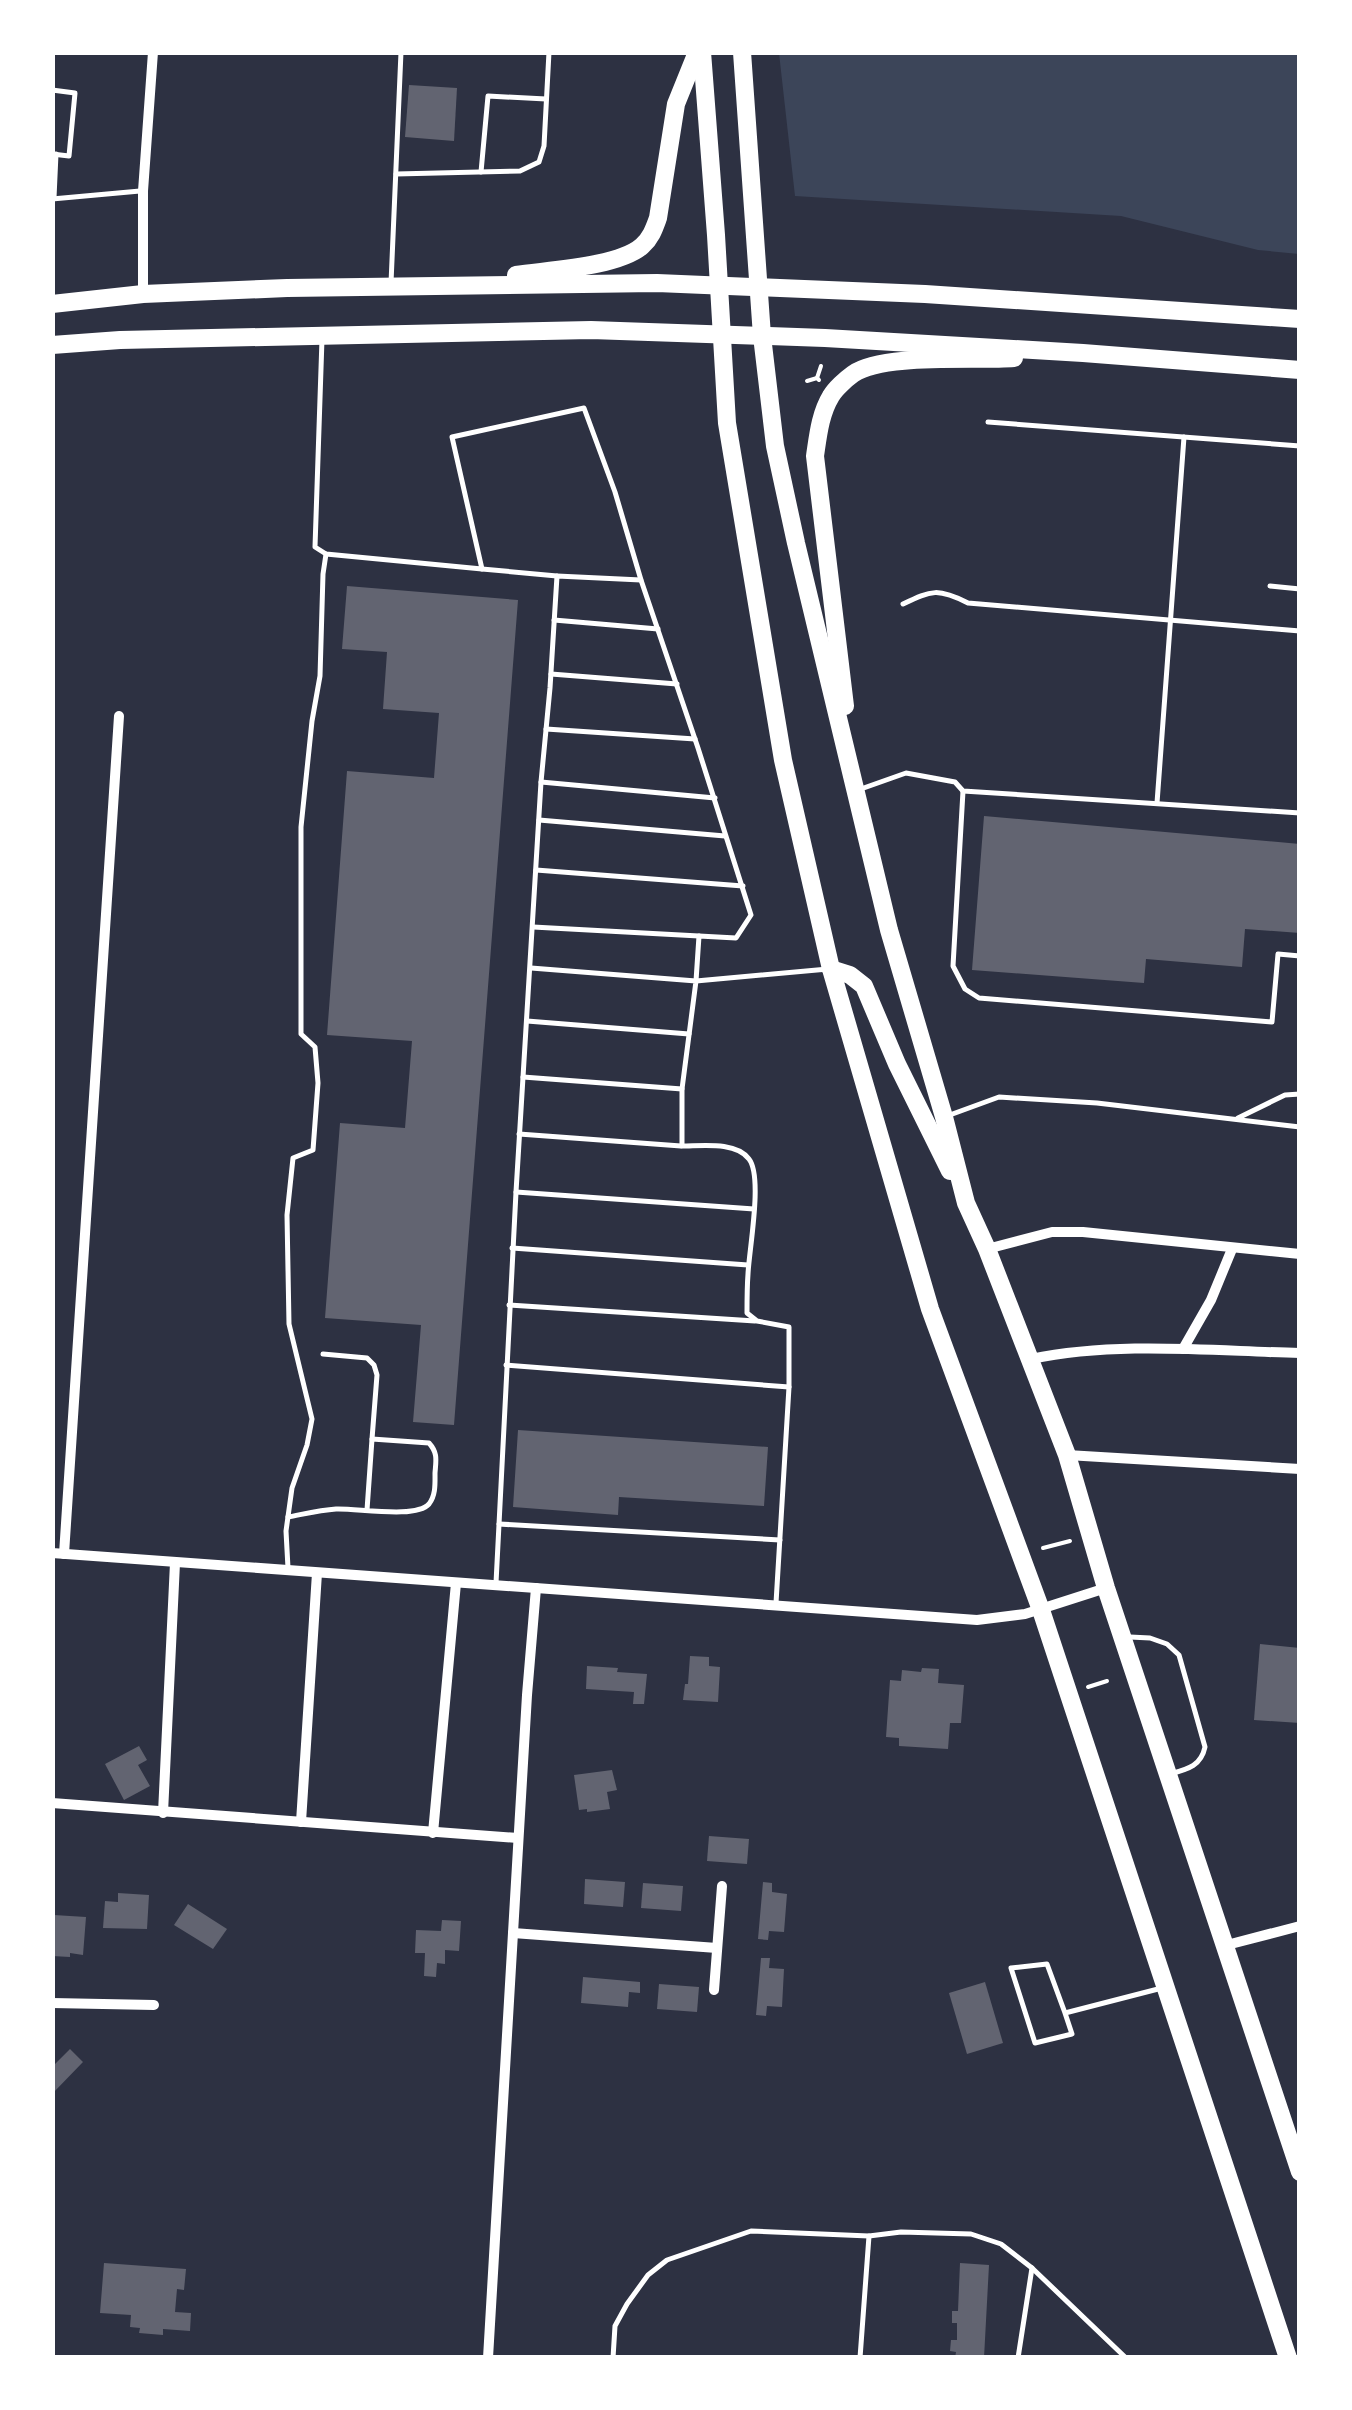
<svg xmlns="http://www.w3.org/2000/svg" width="1352" height="2410" viewBox="0 0 1352 2410" font-family="Mulish,sans-serif">
	<style>
		.green { fill: #3c4559 }
		.building { fill: #626471 }
		.lines { fill: none; stroke-linecap: round; stroke-linejoin: round }
		.path { stroke: #fff; stroke-width: 4 }
		.service { stroke: #fff; stroke-width: 5 }
		.minor { stroke: #fff; stroke-width: 10 }
		.primary { stroke: #fff; stroke-width: 18 }
	</style>
	<rect width="100%" height="100%" fill="#2d3142"/>
	<path class="green" d="M779,53H1299V254L1258,250L1121,216L795,196Z"/>
	<g class="building">
		<path d="M409,85L457,88L454,141L405,137Z"/>
		<path d="M347,586L518,600L454,1425L413,1422L421,1325L325,1318L340,1123L405,1128L412,1041L327,1035L347,771L434,778L439,713L383,709L387,652L342,649Z"/>
		<path d="M984,816L1300,844V933L1245,929L1242,967L1146,959L1144,983L972,970Z"/>
		<path d="M518,1430L768,1447L764,1506L619,1497L618,1515L513,1507Z"/>
		<path d="M1260,1644L1300,1648V1723L1254,1720Z"/>
		<path d="M690,1656L709,1657V1666L720,1667L718,1702L683,1700L685,1684H688Z"/>
		<path d="M587,1666L618,1668L617,1672L647,1674L644,1704H633L634,1692L586,1689Z"/>
		<path d="M922,1668L939,1669L938,1683L964,1685L961,1723H950L948,1749L899,1746V1738L886,1737L890,1680L901,1681L902,1670L921,1672Z"/>
		<path d="M139,1746L147,1760L138,1765L150,1786L124,1800L105,1764Z"/>
		<path d="M612,1770L617,1790L607,1792L610,1809L587,1812V1809L579,1810L574,1775Z"/>
		<path d="M709,1836L749,1839L747,1864L707,1861Z"/>
		<path d="M585,1879L625,1882L623,1907L584,1904Z"/>
		<path d="M763,1882L772,1883V1892L787,1894L784,1932L769,1931L768,1940L758,1939Z"/>
		<path d="M643,1883L683,1886L681,1911L641,1908Z"/>
		<path d="M118,1893L149,1895L147,1929L103,1928L105,1901L118,1902Z"/>
		<path d="M188,1904L227,1929L213,1949L174,1925Z"/>
		<path d="M54,1915L86,1917L83,1955L70,1953V1957L52,1956Z"/>
		<path d="M442,1920L461,1921L459,1951L445,1950V1964L437,1963L436,1977L424,1976L425,1953H415L416,1930L441,1931Z"/>
		<path d="M761,1958H770L769,1968L784,1969L782,2007L767,2006L766,2016L756,2015Z"/>
		<path d="M583,1977L640,1982V1993L629,1992L628,2007L581,2003Z"/>
		<path d="M985,1982L1003,2043L967,2054L949,1993Z"/>
		<path d="M659,1984L699,1987L697,2012L657,2009Z"/>
		<path d="M70,2049L83,2062L52,2094V2061L55,2064Z"/>
		<path d="M104,2263L186,2269L184,2290L177,2289L175,2312L191,2313L190,2331L163,2329V2335L139,2333L140,2328L130,2327L131,2315L100,2313Z"/>
		<path d="M960,2263L989,2265L984,2358H955L956,2352L950,2351L951,2340H957V2323H952V2311H958Z"/>
	</g>
	<g class="lines">
		<g class="path">
			<path d="M817,378L821,366"/>
			<path d="M807,381L817,378L819,380"/>
			<path d="M1043,1548L1070,1541"/>
			<path d="M1088,1687L1107,1681"/>
		</g>
		<g class="service">
			<path d="M52,90L75,93L69,156L52,154"/>
			<path d="M481,172L488,96L546,99"/>
			<path d="M396,174L520,171L539,162L544,146L549,52"/>
			<path d="M54,198L56,154"/>
			<path d="M52,199L140,191"/>
			<path d="M391,283L401,52"/>
			<path d="M322,339L315,547L326,554L482,569L452,437L584,408L615,492L641,580L698,748L751,915L736,938L699,936L696,981L828,969"/>
			<path d="M988,422L1300,446"/>
			<path d="M482,569L557,576"/>
			<path d="M1270,586L1300,589"/>
			<path d="M903,604C932,590 938,588 968,603L1300,631"/>
			<path d="M554,620L658,629"/>
			<path d="M551,674L677,684"/>
			<path d="M546,729L695,739"/>
			<path d="M541,782L715,798"/>
			<path d="M858,790L906,773L955,782L963,791L1300,813"/>
			<path d="M963,791L953,966L965,989L979,998L1272,1022L1278,954L1300,956"/>
			<path d="M1157,803L1184,437"/>
			<path d="M539,820L725,836"/>
			<path d="M536,870L743,886"/>
			<path d="M533,927L699,936"/>
			<path d="M531,968L696,981L682,1089V1146C701,1146 736,1141 749,1159C763,1177 749,1250 748,1274C747,1287 747,1300 747,1313L757,1321L789,1327V1387L776,1603"/>
			<path d="M527,1021L689,1034"/>
			<path d="M523,1077L682,1089"/>
			<path d="M947,1116L999,1097L1097,1103L1300,1127"/>
			<path d="M1238,1118L1285,1095L1300,1094"/>
			<path d="M519,1134L681,1146"/>
			<path d="M516,1192L754,1209"/>
			<path d="M512,1248L748,1265"/>
			<path d="M509,1305L755,1321"/>
			<path d="M323,1354L367,1358L374,1365L377,1375L372,1439"/>
			<path d="M506,1365L789,1387"/>
			<path d="M288,1517C304,1514 320,1510 336,1509C357,1508 416,1519 429,1504C436,1495 435,1483 435,1473C436,1460 438,1453 429,1443L372,1439L367,1510"/>
			<path d="M499,1524L780,1540"/>
			<path d="M288,1568L286,1531L292,1488L307,1445L312,1419L289,1324L287,1215L293,1158L313,1150L318,1083L315,1047L301,1034V827L312,721L320,676L323,574L326,554"/>
			<path d="M496,1583L516,1192L541,782L550,688L557,576L641,580"/>
			<path d="M1130,1637L1150,1638L1167,1644L1179,1655L1205,1747C1201,1766 1188,1769 1170,1774"/>
			<path d="M1065,2013L1072,2034L1035,2043L1011,1968L1047,1964L1065,2013L1162,1988"/>
			<path d="M1032,2268L1126,2358"/>
			<path d="M613,2358L615,2326L627,2304L648,2275L667,2260L751,2231L869,2236L901,2232L971,2234L1001,2244L1032,2268L1018,2358"/>
			<path d="M860,2358L869,2236"/>
		</g>
		<g class="minor">
			<path d="M143,294V191L153,52"/>
			<path d="M987,1249L1052,1232H1083L1300,1254"/>
			<path d="M1183,1349L1211,1300L1232,1249"/>
			<path d="M1031,1359C1119,1341 1210,1351 1300,1353"/>
			<path d="M1067,1455L1300,1469"/>
			<path d="M52,1553L977,1620L1025,1614L1106,1588"/>
			<path d="M64,1554L119,716"/>
			<path d="M52,1803L518,1838"/>
			<path d="M163,1813L175,1563"/>
			<path d="M301,1822L317,1573"/>
			<path d="M433,1833L456,1583"/>
			<path d="M513,1933L717,1948"/>
			<path d="M1223,1946L1300,1926"/>
			<path d="M714,1990L722,1886"/>
			<path d="M52,2003L154,2005"/>
			<path d="M488,2358L527,1695L536,1588"/>
		</g>
		<g class="primary">
			<path d="M702,52L716,235L727,423L783,760L831,969L930,1309L1041,1610L1288,2358"/>
			<path d="M742,52L762,336L775,446L796,543L889,930L944,1117L966,1203L987,1249L1067,1455L1106,1588L1300,2172"/>
			<path d="M516,275C548,270 618,267 642,246C651,238 654,229 658,218L676,104L697,52"/>
			<path d="M52,304L143,294L287,288L657,283L925,294L1300,319"/>
			<path d="M52,345L120,340L591,330L825,338L1083,353L1300,370"/>
			<path d="M845,706L815,456C818,436 820,414 831,396C835,389 846,379 853,374C882,353 975,361 1014,358"/>
			<path d="M831,969L850,975L864,986L897,1064L950,1171"/>
		</g>
	</g>
	<rect width="1352" height="2410" fill="none" stroke="#ffffff" stroke-width="110"/>
</svg>
